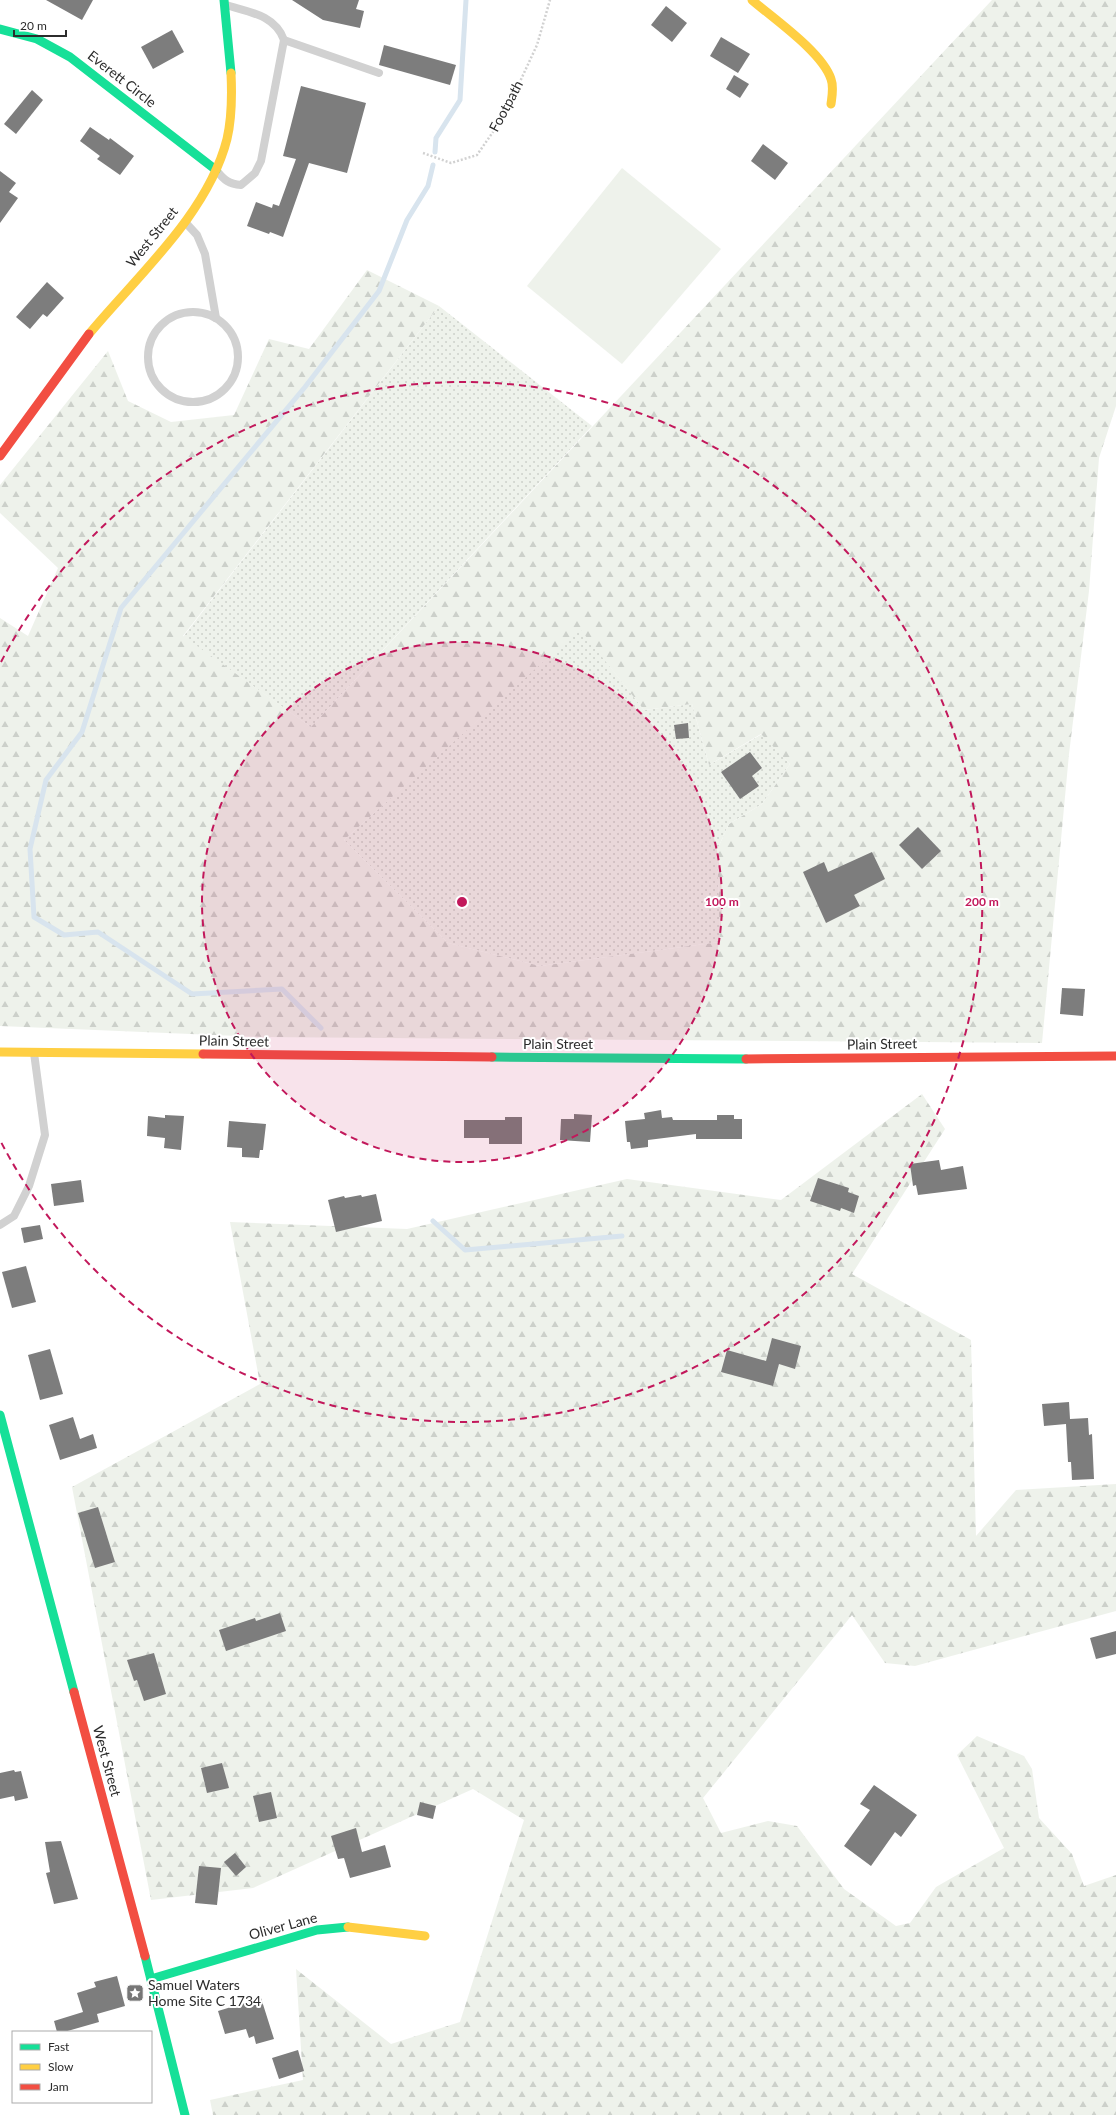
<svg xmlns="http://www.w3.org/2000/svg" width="1116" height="2115" viewBox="0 0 1116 2115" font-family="Lato,sans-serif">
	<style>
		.grass { fill: url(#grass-dots) }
		.forest { fill: url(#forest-firs); fill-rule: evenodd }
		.green { fill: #eef2eb }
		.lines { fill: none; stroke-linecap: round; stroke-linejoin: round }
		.stream { stroke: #d8e4ee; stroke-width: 5 }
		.building { fill: #7d7d7d }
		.path { stroke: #d1d1d1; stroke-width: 2.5; stroke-dasharray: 2 2; stroke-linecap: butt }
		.lane { stroke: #d1d1d1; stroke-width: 8 }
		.fast { stroke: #16e098; stroke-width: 9 }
		.slow { stroke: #ffcf43; stroke-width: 9 }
		.jam { stroke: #f24e42; stroke-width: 9 }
		.ring { fill: none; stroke: #c2185b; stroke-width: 2; stroke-dasharray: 7 5 }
		.labels { text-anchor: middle; stroke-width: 4; stroke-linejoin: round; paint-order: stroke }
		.street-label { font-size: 14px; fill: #2c2c2c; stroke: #fff }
		.poi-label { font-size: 14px; fill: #2c2c2c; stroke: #fff; text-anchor: start }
		.centre { fill: #c2185b; stroke: #fff; stroke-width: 2 }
		.ring-label { font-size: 12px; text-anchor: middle; font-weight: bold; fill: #c2185b; stroke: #fff; stroke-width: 4; stroke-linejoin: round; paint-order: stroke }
	</style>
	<defs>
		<pattern id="grass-dots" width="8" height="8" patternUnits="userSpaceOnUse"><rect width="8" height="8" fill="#eef2eb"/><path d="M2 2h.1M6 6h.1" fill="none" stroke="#ccd0ca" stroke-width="1.8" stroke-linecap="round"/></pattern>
		<pattern id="forest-firs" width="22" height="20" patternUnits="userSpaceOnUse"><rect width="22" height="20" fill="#eef2eb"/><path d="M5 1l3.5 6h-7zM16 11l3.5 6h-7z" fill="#ccd0ca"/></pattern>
	</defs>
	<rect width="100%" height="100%" fill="#fff"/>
	<g class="grass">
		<path d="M439,306L592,426L311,727L183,637Z"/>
		<path d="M580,628L644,710L692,704L709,765L762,734L790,764L762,804L729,824L717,850L720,942L540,966L448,943L344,840Z"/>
	</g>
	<g class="forest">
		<path d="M992,0H1116V406L1099,458L1089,591L1069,754L1042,1043L263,1037L0,1026V618L28,636L58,568L0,513V485L108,351L128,401L171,422L234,415L269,339L309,349L367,270L439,306L183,636L311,727ZM580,629L644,710L692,704L709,765L761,734L790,764L762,804L729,824L717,850L720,942L540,966L448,943L344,840Z"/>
		<path d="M922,1094L945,1129L852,1274L971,1340L976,1536L1016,1490L1116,1484V1611L915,1666L885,1663L852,1615L703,1798L721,1833L768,1821L797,1826L844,1889L896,1926L910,1923L936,1887L1004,1848L957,1755L977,1736L1024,1756L1032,1769L1039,1818L1072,1854L1084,1886L1116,1875V2115H213L210,2100L303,2080L296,1969L391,2044L460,2022L524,1820L473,1789L253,1888L151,1900L72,1487L260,1384L230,1222L407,1229L627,1179L781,1200Z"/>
	</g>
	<path class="green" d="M622,168L721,249L622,364L527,286Z"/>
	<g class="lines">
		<g class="stream">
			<path d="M435,152L436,138L460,100L466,0"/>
			<path d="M321,1028L282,989L192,994L98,932L64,935L34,917L30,849L46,780L82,732L121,608L305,387L379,291L407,220L428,186L433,165"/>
			<path d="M433,1221L465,1250L622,1236"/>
		</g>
	</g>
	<g class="building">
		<path d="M46,0H93L82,20Z"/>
		<path d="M292,0H359L356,9L364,11L360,28L323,20Z"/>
		<path d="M666,6L687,23L672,42L651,25Z"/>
		<path d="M172,30L184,52L153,69L141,47Z"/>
		<path d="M721,37L750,54L738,73L710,56Z"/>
		<path d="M384,45L456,65L450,85L379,65Z"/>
		<path d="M734,75L749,84L740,98L726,89Z"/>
		<path d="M301,86L366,103L347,173L309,163L283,237L270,232L269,234L247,226L256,202L272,208L273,204L279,206L296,159L283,156Z"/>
		<path d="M32,90L43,100L16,134L4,124Z"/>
		<path d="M90,127L109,140L110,138L134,156L120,175L97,159L100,156L80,141Z"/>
		<path d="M763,144L788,163L775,180L751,161Z"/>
		<path d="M0,171L16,183L9,192L18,198L0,223Z"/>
		<path d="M47,282L64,298L47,317L43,314L30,329L16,317Z"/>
		<path d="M688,723L689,738L676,739L674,725Z"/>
		<path d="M750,752L762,768L752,776L759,786L740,799L721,772Z"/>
		<path d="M918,827L941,851L922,869L899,845Z"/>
		<path d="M872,852L885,879L854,895L860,906L826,923L803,872L824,862L828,872Z"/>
		<path d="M1062,988L1085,989L1083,1016L1060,1014Z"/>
		<path d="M661,1110L662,1118L672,1117L673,1120H717V1115H734V1119H742V1139H696V1134L648,1140V1147L631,1149L630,1142H627L625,1121L645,1119L644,1113Z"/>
		<path d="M574,1114L592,1115L590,1142L560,1140L561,1119H574Z"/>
		<path d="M165,1115L184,1116L181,1150L164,1148L165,1138L147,1136L148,1116L165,1118Z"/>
		<path d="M505,1117H522V1144H489V1138H464V1120H505Z"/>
		<path d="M229,1121L266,1124L263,1150H260L259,1158L242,1157V1148L227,1147Z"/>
		<path d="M939,1160L941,1170L963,1166L967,1189L918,1195L916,1185L913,1186L910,1164Z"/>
		<path d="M818,1178L849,1188L848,1192L859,1196L854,1213L841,1208L840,1211L810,1201Z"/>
		<path d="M81,1180L84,1202L54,1206L51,1184Z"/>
		<path d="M376,1194L382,1221L336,1232L328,1200L344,1196L345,1198L361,1195L362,1197Z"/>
		<path d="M40,1225L43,1239L24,1243L21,1228Z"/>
		<path d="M26,1266L36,1302L12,1308L2,1272Z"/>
		<path d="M772,1338L801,1346L795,1369L779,1364L773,1386L721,1372L727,1350L766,1361Z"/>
		<path d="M50,1349L63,1394L40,1400L28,1355Z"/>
		<path d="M1069,1402L1070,1419L1088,1418L1089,1435L1092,1434L1094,1479L1072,1480L1071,1462H1068L1066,1424L1044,1426L1042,1404Z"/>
		<path d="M73,1417L80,1439L93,1434L97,1448L60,1460L49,1425Z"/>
		<path d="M98,1507L115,1562L95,1568L78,1513Z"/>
		<path d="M280,1613L286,1631L226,1651L219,1630L255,1618L256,1621Z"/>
		<path d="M1116,1631V1654L1096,1659L1090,1638Z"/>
		<path d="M154,1653L166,1694L144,1701L137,1680L134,1681L127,1660Z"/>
		<path d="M222,1763L229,1788L207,1793L201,1768Z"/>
		<path d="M14,1770L15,1772L21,1771L28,1798L15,1801L14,1796L0,1799V1773Z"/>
		<path d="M874,1785L917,1815L901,1837L895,1832L871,1866L844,1846L870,1810L860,1804Z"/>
		<path d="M271,1792L277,1818L259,1822L253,1796Z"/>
		<path d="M420,1802L436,1806L433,1819L417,1815Z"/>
		<path d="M356,1828L362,1852L385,1845L391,1867L350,1878L344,1858L338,1859L331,1836Z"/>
		<path d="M61,1841L78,1899L54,1904L46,1873L50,1872L45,1842Z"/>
		<path d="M235,1853L246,1867L236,1876L224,1862Z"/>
		<path d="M199,1866L221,1868L217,1905L195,1903Z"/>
		<path d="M117,1976L125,2006L97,2014L99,2022L64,2032H57L54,2021L83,2012L77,1993L96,1987L94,1982Z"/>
		<path d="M261,1998L274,2039L256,2044L254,2036L249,2038L246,2029L225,2034L218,2011Z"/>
		<path d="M298,2050L304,2071L279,2079L272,2058Z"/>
	</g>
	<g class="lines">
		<path class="path" d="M423,153L451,163L477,155L504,116L537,45L550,0"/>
		<g class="lane">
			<path d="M284,40L379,73"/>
			<path d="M217,171C224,180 229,184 241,185L255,173L261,161L284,40C275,15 249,12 226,5"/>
			<path d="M185,222L197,235L205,254L216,318"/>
			<circle cx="193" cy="357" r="45"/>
			<path d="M0,1225L14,1216L29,1186L45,1135L34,1053"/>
		</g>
		<g class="fast">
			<path d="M224,0L231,73"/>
			<path d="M0,29L37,39L70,57L216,170"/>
			<path d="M492,1057L746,1059"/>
			<path d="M0,1415L74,1692"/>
			<path d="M145,1956L185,2115"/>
			<path d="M151,1979L317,1930L348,1927"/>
		</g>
		<g class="slow">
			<path d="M752,0C774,19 822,52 831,79C834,87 832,96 831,104"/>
			<path d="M89,334C137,276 208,214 227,139C232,118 232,94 231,73"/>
			<path d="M0,1052L203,1054"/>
			<path d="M348,1927L425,1936"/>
		</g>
		<g class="jam">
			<path d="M0,456L89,334"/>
			<path d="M203,1054L492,1057"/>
			<path d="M746,1059L1116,1056"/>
			<path d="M74,1692L145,1956"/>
		</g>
	</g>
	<circle cx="462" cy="902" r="260" fill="#c2185b" fill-opacity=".12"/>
	<g class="ring">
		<circle cx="462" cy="902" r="260"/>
		<path d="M1 662A520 520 0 1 1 1 1142"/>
	</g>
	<defs>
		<symbol id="sight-square" viewBox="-11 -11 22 22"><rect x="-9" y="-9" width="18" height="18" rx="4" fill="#767676" stroke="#fff"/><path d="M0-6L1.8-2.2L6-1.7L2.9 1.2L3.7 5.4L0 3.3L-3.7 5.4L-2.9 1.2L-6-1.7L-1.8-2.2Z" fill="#fff"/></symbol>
	</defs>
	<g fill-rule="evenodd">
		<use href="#sight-square" x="125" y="1983" width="20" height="20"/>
	</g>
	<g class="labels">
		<g class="street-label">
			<text transform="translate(122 79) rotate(38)" y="5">Everett Circle</text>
			<text transform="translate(506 106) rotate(-62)" y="5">Footpath</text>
			<text transform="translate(152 237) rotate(-51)" y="5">West Street</text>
			<text transform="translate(234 1041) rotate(1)" y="5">Plain Street</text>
			<text x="558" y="1049">Plain Street</text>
			<text transform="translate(882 1044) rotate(-1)" y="5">Plain Street</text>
			<text transform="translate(107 1761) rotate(75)" y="5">West Street</text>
			<text transform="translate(283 1926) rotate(-15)" y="5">Oliver Lane</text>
		</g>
		<g class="poi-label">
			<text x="148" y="1990">Samuel Waters<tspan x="148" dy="16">Home Site C 1734</tspan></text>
		</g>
	</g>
	<circle cx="462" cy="902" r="6" class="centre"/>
	<g class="ring-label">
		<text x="722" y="906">100 m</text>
		<text x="982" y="906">200 m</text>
	</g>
	<rect x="12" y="2031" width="140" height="72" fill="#ffffff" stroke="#ababab"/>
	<rect x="20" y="2044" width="20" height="6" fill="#16e098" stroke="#ababab"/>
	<text x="48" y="2051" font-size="12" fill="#2c2c2c">Fast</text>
	<rect x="20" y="2064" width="20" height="6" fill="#ffcf43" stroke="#ababab"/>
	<text x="48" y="2071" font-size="12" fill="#2c2c2c">Slow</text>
	<rect x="20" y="2084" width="20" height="6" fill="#f24e42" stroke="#ababab"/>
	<text x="48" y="2091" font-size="12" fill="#2c2c2c">Jam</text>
	<path d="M14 30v6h52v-6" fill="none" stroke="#2c2c2c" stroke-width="2"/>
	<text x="20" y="30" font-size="12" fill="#2c2c2c" stroke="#ffffff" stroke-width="3" paint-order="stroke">20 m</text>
</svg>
